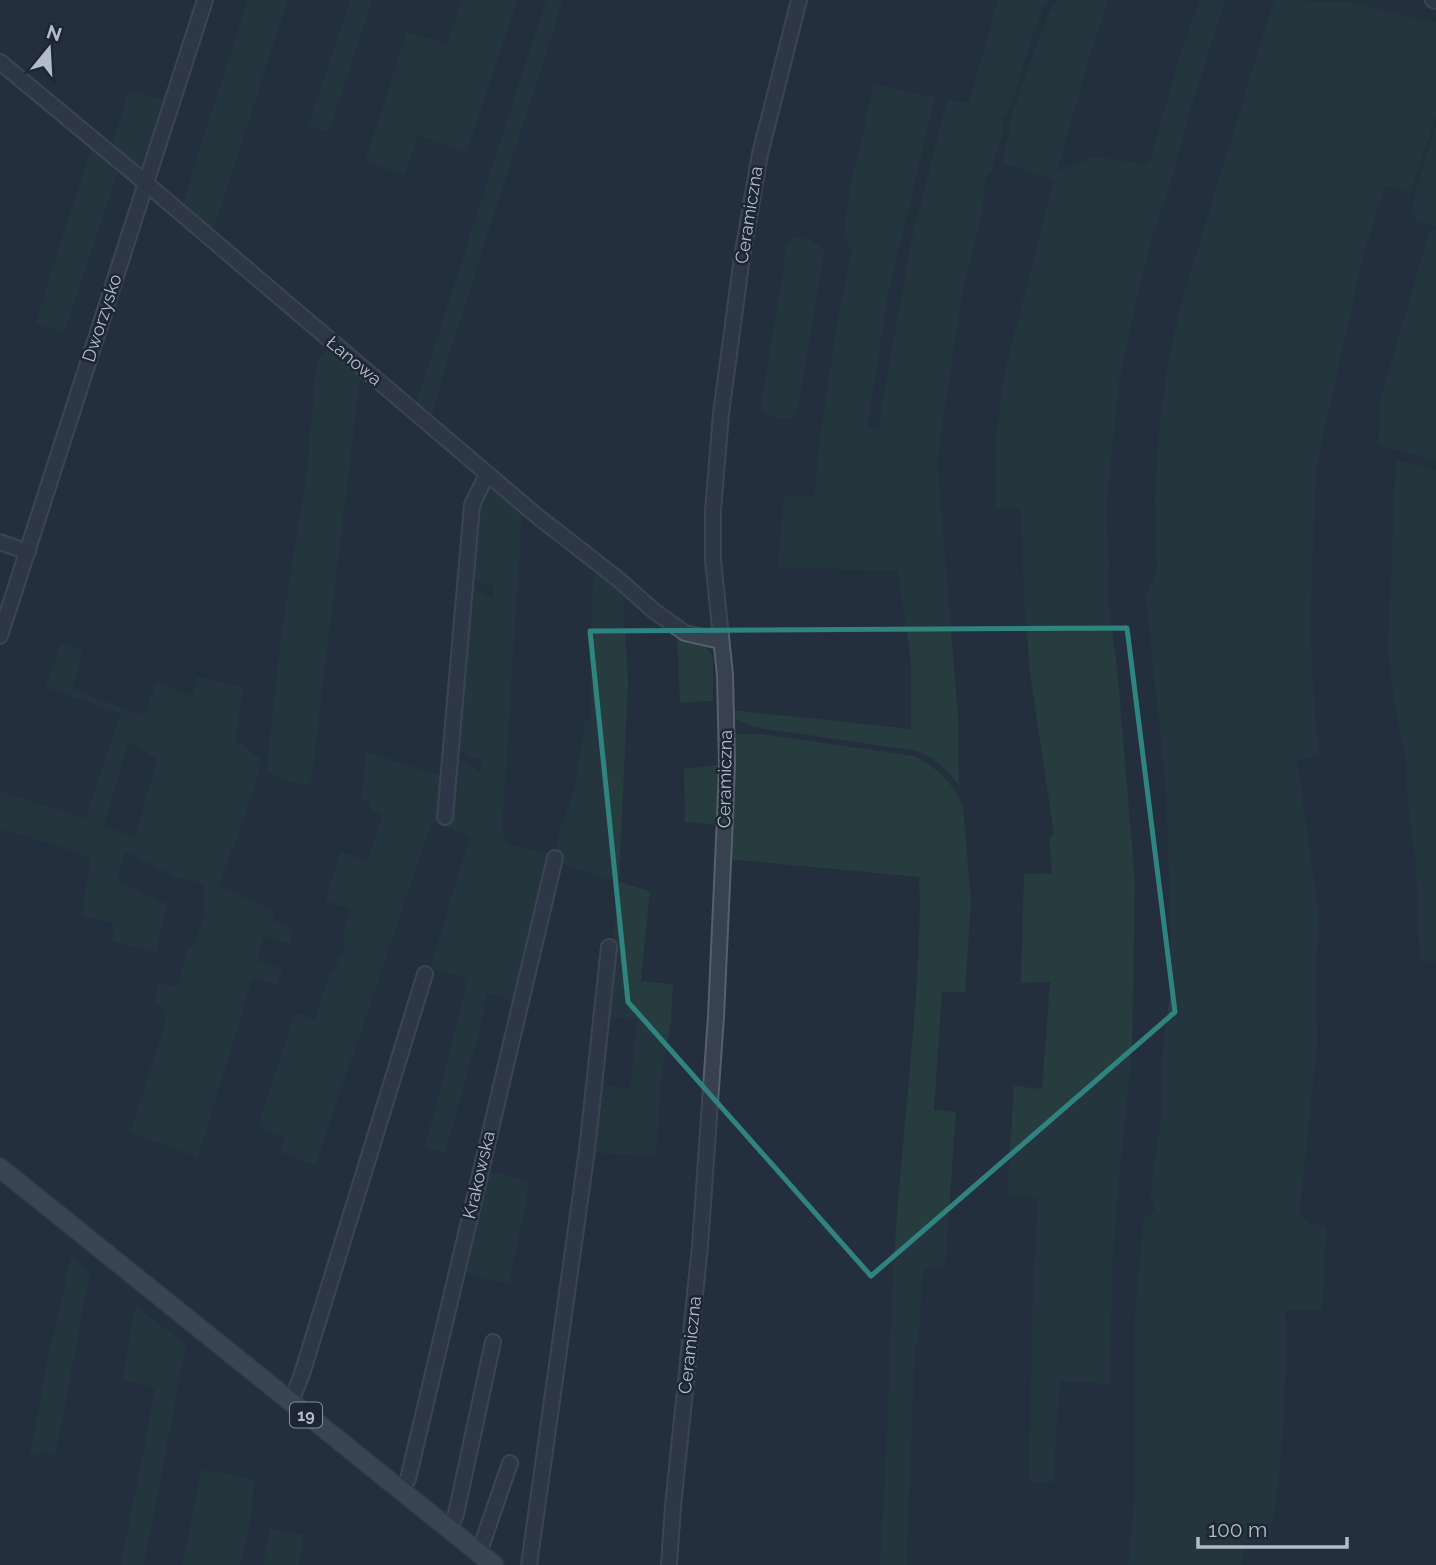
<svg xmlns="http://www.w3.org/2000/svg" width="1436" height="1565" viewBox="0 0 1436 1565" font-family="Raleway,sans-serif">
	<style>
		.green { fill: #263c3f; fill-rule: evenodd }
		.lines { fill: none; stroke-linecap: round; stroke-linejoin: round }
		.minor-casing { stroke: #565f6c; stroke-width: 18 }
		.major-casing { stroke: #414a57; stroke-width: 21 }
		.minor { stroke: #38414e; stroke-width: 14 }
		.major { stroke: #56606e; stroke-width: 18 }
		.marked { fill: none; stroke: #308480; stroke-width: 5; stroke-linejoin: round }
		.labels { text-anchor: middle; stroke-width: 5; stroke-linejoin: round; paint-order: stroke }
		.shield { fill: #1d2633; stroke: #878f9c; stroke-width: 2 }
		.shield-label { font-size: 16px; font-weight: bold; fill: #b4bcc9 }
		.street-label { font-size: 18px; fill: #b4bcc9; stroke: #1d2633 }
	</style>
	<rect width="100%" height="100%" fill="#242f3e"/>
	<g class="green">
		<path d="M248,0H288L212,233L181,208Z"/>
		<path d="M351,0H372L329,132L308,125Z"/>
		<path d="M462,0H517L467,152L418,135L404,176L365,161L407,32L447,44Z"/>
		<path d="M546,0H563L451,348L431,417L416,404Z"/>
		<path d="M998,0H1048C1026,37 1025,83 1002,120C1006,133 1000,142 995,154C993,159 993,167 993,172L986,177L982,215L963,287L937,461L958,715L959,786C947,769 936,759 917,751L753,727L732,717V710L911,729V660L898,571L778,567L784,495L814,496L822,424L839,313L852,251L844,235L849,194L874,84L935,98L889,288L867,427L878,428L912,239L947,100L969,103Z"/>
		<path d="M1057,0H1108L1094,42L1057,171L1094,157L1149,164L1182,49L1200,0H1225L1188,118L1169,188L1152,238L1136,302L1119,381L1106,510L1109,562L1108,599L1117,667L1135,882L1132,1052L1117,1199L1112,1269L1110,1384L1060,1381L1053,1482H1029L1033,1296L1038,1198L1007,1195L1014,1086L1042,1089L1050,982L1021,983L1024,874L1052,873L1049,839L1054,835L1030,673L1024,597L1021,508L996,509V439L1005,371L1054,179L1003,163L1013,111L1049,13Z"/>
		<path d="M1274,0L1351,2L1436,23V116L1410,193L1385,185L1362,261L1316,467L1310,630L1316,728L1320,756L1297,761L1319,915L1316,964L1317,1046L1299,1214L1310,1224L1326,1226L1322,1311L1285,1310C1287,1387 1283,1466 1269,1543H1244L1241,1565H1128L1135,1494V1317L1144,1218L1156,1212L1150,1196L1162,1112L1163,1049L1170,995L1171,932L1166,789L1146,596L1157,573L1155,499L1159,432L1168,363L1183,297Z"/>
		<path d="M129,90L169,102L146,169L141,173L111,149Z"/>
		<path d="M1436,126V226L1418,221L1412,213L1416,190Z"/>
		<path d="M93,146L119,168L64,332L36,323L64,231Z"/>
		<path d="M1430,230L1436,231V461L1379,445L1380,401Z"/>
		<path d="M801,237L812,241L824,250L797,413L791,418C779,418 765,420 761,406L787,246L793,238Z"/>
		<path d="M329,347L362,374L359,386L311,782L305,786L279,778L268,771L267,766L283,623L307,472L315,378L319,359Z"/>
		<path d="M1396,460L1436,471V961H1420L1416,867L1407,791V765L1395,706L1388,652Z"/>
		<path d="M489,483L522,514L502,827L507,845L547,852V864L516,1002L487,993L481,1025L445,1153L425,1148L468,979L431,967L470,835L431,823L316,1165L280,1152L285,1136L258,1128L295,1013L315,1019L327,982L345,949L343,934L351,909L325,901L341,852L368,861L383,814L371,810L370,802L362,799L366,752L445,777L442,810L437,816L454,822L451,812L456,758L481,772L483,758H475L456,749L470,586L493,599V585H487L471,578L476,513Z"/>
		<path d="M600,571L623,591L628,683L619,882L650,891L641,981L673,984L671,1021L661,1078L656,1157L589,1152L598,1085L630,1088L637,1020L604,1016L619,882L556,862L559,832L576,784L585,720L590,722L593,576Z"/>
		<path d="M677,635L704,645L713,657V701L680,703Z"/>
		<path d="M62,643L83,651L72,689L144,716L157,681L192,696L197,677L243,687L235,744H242L262,761L246,813L218,886L274,910L273,920L294,929L289,944L263,936L258,961L283,969L277,985L253,977L198,1157L130,1133L166,1022L164,1012L155,1000L158,982L177,987L189,949L196,940L204,913V883L177,877L126,852L116,880L167,904L156,953L113,941V923L82,916L91,859L73,851L0,828V791L85,819L121,714L45,687ZM128,742L157,759L135,838L104,826Z"/>
		<path d="M735,734H761L914,756C937,767 953,783 963,806L971,902L965,992H942L934,1110L956,1112L945,1268H923L918,1344L915,1346L906,1565H880C889,1443 889,1321 898,1200C904,1131 911,1062 916,994C918,955 921,916 919,877L727,859L731,738Z"/>
		<path d="M717,765L718,825L685,822L684,769Z"/>
		<path d="M485,1170L530,1181L509,1284L461,1271Z"/>
		<path d="M71,1257L90,1272L55,1456L45,1452L30,1457L46,1368Z"/>
		<path d="M137,1307L186,1345L144,1565H121L156,1387L123,1380L134,1313Z"/>
		<path d="M202,1469L254,1480L250,1523L240,1565H182Z"/>
		<path d="M270,1528L303,1535L299,1565H263Z"/>
	</g>
	<g class="lines">
		<defs>
			<g id="minor">
				<path d="M1433,0L1436,1"/>
				<path d="M0,62L135,174L537,516L618,579L654,611L685,633L720,641"/>
				<path d="M0,542L28,552"/>
				<path d="M0,636L205,0"/>
				<path d="M445,817L472,505L487,474"/>
				<path d="M291,1402L302,1374L425,974"/>
				<path d="M400,1490L408,1479L555,858"/>
				<path d="M449,1529L456,1514L493,1342"/>
				<path d="M479,1553L510,1463"/>
				<path d="M529,1565L587,1150L609,947"/>
				<path d="M669,1565L673,1506L700,1246L716,1016L725,818L727,763L725,675L713,560V511L721,414L742,257L760,154L799,0"/>
			</g>
			<path id="major" d="M0,1168L494,1565"/>
		</defs>
		<use href="#minor" class="minor-casing"/>
		<use href="#major" class="major-casing"/>
		<use href="#minor" class="minor"/>
		<use href="#major" class="major"/>
	</g>
	<path d="M0 0H1436V1565H0ZM1127,628L1175,1012L871,1276L628,1002L590,631Z" fill="#242f3e" fill-opacity=".55" fill-rule="evenodd"/>
	<path class="marked" d="M1127,628L1175,1012L871,1276L628,1002L590,631Z"/>
	<g class="labels">
		<rect class="shield" x="290" y="1402.5" width="32" height="25" rx="5"/>
		<g class="shield-label">
			<text x="306" y="1421">19</text>
		</g>
		<g class="street-label">
			<text transform="translate(749 215) rotate(-81)" y="6">Ceramiczna</text>
			<text transform="translate(102 318) rotate(-72)" y="6">Dworzysko</text>
			<text transform="translate(354 361) rotate(40)" y="6">Łanowa</text>
			<text transform="translate(725 779) rotate(-89)" y="6">Ceramiczna</text>
			<text transform="translate(479 1175) rotate(-77)" y="6">Krakowska</text>
			<text transform="translate(690 1345) rotate(-84)" y="6">Ceramiczna</text>
		</g>
	</g>
	<g transform="translate(49 49) rotate(18)" stroke="#1d2633" stroke-width="5" paint-order="stroke">
	<path d="M0-5L12 26L0 18L-12 26Z" fill="#b4bcc9"/>
	<text y="-10" font-size="19" font-weight="bold" text-anchor="middle" fill="#b4bcc9">N</text>
	</g>
	<path d="M1198 1537v10h149v-10" fill="none" stroke="#b4bcc9" stroke-width="3.5"/>
	<text x="1208" y="1537" font-size="21" fill="#b4bcc9" stroke="#1d2633" stroke-width="5" paint-order="stroke">100 m</text>
</svg>
